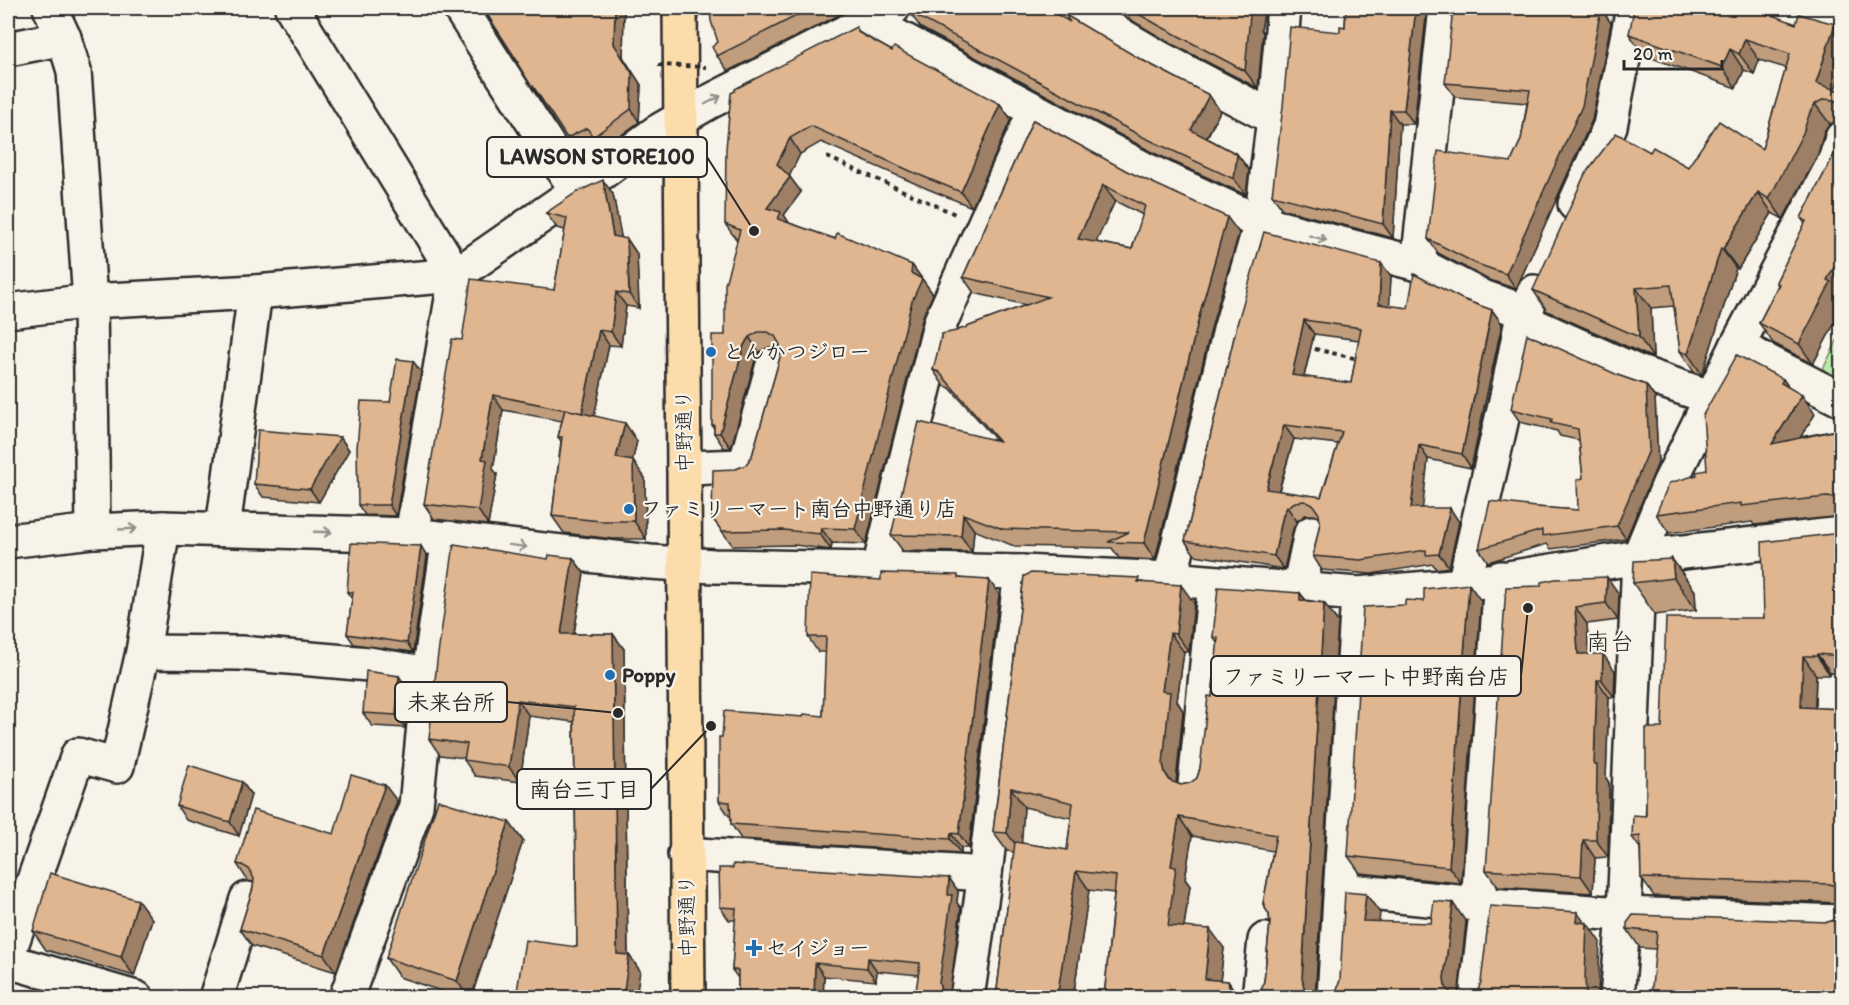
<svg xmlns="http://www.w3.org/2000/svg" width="1849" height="1005" viewBox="0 0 1849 1005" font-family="Itim,'Klee One',sans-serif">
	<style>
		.green { fill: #b9eaaa; stroke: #728a6a; stroke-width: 1.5 }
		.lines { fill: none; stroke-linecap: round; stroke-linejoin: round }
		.minor-casing { stroke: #2b2b2b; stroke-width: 38 }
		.major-casing { stroke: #2b2b2b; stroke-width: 38 }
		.path { stroke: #2b2b2b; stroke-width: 4; stroke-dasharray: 4.5 4.5; stroke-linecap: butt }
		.minor { stroke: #f7f3e8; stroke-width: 33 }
		.major { stroke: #fddcac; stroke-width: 33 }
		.path-bridge { stroke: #2b2b2b; stroke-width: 4; stroke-dasharray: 4.5 4.5; stroke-linecap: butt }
		.wall { fill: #c09d7c; stroke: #2b2b2b; stroke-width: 1.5; fill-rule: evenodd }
		.shaded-wall { fill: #9c7f65; stroke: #2b2b2b; stroke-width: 1.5 }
		.building { fill: #dfb690; stroke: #2b2b2b; stroke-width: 1.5; fill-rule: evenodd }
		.oneway { stroke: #918f8a }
		.poi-dot { fill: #1f6fb2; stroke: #f7f3e8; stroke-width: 2 }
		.labels { text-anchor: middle; stroke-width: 4.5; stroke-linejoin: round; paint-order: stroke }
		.poi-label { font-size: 21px; font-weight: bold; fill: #2b2b2b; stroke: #f7f3e8; text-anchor: start }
		.street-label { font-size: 21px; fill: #2b2b2b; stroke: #f7f3e8 }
		.quarter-label { font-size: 24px; fill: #2b2b2b; stroke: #f7f3e8 }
		.leader { fill: none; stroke: #2b2b2b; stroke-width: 2 }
		.callout-dot { fill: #2b2b2b; stroke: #f7f3e8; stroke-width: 2 }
		.callout { fill: #f7f3e8; stroke: #2b2b2b; stroke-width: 2 }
		.callout-label { font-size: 22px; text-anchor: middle; font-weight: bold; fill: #2b2b2b }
	</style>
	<rect width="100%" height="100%" fill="#f7f3e8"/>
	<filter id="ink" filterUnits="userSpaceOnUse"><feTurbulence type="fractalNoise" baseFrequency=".0167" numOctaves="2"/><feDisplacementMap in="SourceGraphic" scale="12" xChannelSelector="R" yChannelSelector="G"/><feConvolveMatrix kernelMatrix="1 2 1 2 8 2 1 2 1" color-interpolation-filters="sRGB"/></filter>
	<g filter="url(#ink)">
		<path class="green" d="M1841,333V391L1818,379Z"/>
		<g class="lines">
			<defs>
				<g id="minor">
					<path d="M50,8L64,38L74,71L90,301L93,531"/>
					<path d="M292,8L456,275L412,535"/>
					<path d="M460,8L577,191"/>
					<path d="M1075,8L1161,59L1274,118"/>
					<path d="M1791,8L1842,23"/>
					<path d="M868,21L1146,170L1261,223L1418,264L1480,296L1525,312"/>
					<path d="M8,49L64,38"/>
					<path d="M1575,204L1610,126L1633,8"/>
					<path d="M1418,264L1446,8"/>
					<path d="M8,311L90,301L255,292L456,275L577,191L657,132L709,102L893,8"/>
					<path d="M1522,320L1637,372L1712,398"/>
					<path d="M1737,346L1842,400"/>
					<path d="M684,468L745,466L773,365"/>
					<path d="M223,528L255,292"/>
					<path d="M8,541L93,531L163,528L412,535L650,562L714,566L1021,572L1170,579L1358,594L1464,585L1639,557L1842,534"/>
					<path d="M879,568L941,321L1035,111"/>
					<path d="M1170,579L1230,330L1261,223L1274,118L1284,8"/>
					<path d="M1464,585L1507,396L1522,320L1534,292"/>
					<path d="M1299,589L1311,533"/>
					<path d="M143,652L241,653L369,664L429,674"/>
					<path d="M1195,785L1215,583"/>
					<path d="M685,854L985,874"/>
					<path d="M1341,890L1487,905L1624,914L1842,922"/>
					<path d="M1478,904L1501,578"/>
					<path d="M8,954L78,755L117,766L143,652L163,528"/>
					<path d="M8,961L136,998"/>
					<path d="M216,998L247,899"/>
					<path d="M346,998L416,806L429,674L449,538"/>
					<path d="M967,998L985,874L1021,572"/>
					<path d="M1259,998L1265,940"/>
					<path d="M1334,998L1358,594"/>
					<path d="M1476,998L1487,905"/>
					<path d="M1617,998L1624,914L1639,557L1669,484L1737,346L1835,161L1842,138"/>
				</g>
				<path id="major" d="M680,8C680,162 683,316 684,470C686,646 685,822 688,998"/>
			</defs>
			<use href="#minor" class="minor-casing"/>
			<use href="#major" class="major-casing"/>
			<g class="path">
				<path d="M827,157L955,214"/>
				<path d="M1306,347L1358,359"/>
				<path d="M719,997H742"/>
			</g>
			<use href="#minor" class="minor"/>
			<use href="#major" class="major"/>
			<path class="path-bridge" d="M658,65L706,67"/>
		</g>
		<g class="wall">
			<path d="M483,8H624L623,57L641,85L639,122L602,149L596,141L576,151L542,99H541L532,87L518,62Z"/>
			<path d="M710,8H853L728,71L717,56L718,42Z"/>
			<path d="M1111,8H1265L1261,30L1263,32L1258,88L1170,43Z"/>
			<path d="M1346,8L1414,124H1400L1393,238L1282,209L1272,195L1340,32L1345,27Z"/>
			<path d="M1601,9L1611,23L1592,120L1516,289L1487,279L1438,253L1428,239L1511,162L1521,140L1527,103L1455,97L1445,83Z"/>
			<path d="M1638,9L1727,11H1745L1796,24H1835L1842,33V69L1835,89L1842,92V120H1838L1830,124L1824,132L1818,154L1783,219L1772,213L1738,269L1736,268L1702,375L1694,372L1680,351L1674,306L1651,308L1653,358L1547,311L1533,290L1650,152L1688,167L1762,149L1786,68L1759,60L1754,74L1744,70L1736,88L1643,55L1629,34Z"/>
			<path d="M909,12L1070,22L1209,95L1220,111L1207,138L1237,154L1249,170L1246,195L1154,153L921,28Z"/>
			<path d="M856,27L860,33L892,51L1000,104L1011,119L972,207L928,189L821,142L800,154L789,176L801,192L784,215L789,223L912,265L933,294L923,316L866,544L832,543L831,550L795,545L733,546L712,518L736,469L746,465L752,456L781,354L780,348L779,347H769L759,352L755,360L731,448H724L714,433V429L712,425L725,335L738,240L736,239L725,224Z"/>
			<path d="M1033,120L1239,233L1212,325L1155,560L1119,558L1112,548L1014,546L974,530L972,552L903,551L891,535L996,440L950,388L944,386L933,370L956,331L1026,305L974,293L963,277ZM1115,201L1143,215L1132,249L1096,242Z"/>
			<path d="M1842,136V309L1813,364L1773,343L1759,323L1778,285L1776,282L1805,224L1801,218L1837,149Z"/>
			<path d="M613,194L621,238L627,239L637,254L639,308L626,306L621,346L609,345L594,416L637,441L632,461L645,478L646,539H613L564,533L552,516L561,441L558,437L562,421L503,410L493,469L497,474L488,525L434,519L424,504L462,340L554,290L565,230L557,228L546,213Z"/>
			<path d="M1391,276L1389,306L1408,308L1462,299L1492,310L1502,324L1471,468L1428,459L1422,508L1459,522L1449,567L1436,569L1433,564L1371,574L1322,570L1313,556L1320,523L1319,517L1314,515H1305L1297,521L1293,529L1284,569L1195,555L1185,541L1238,321ZM1314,334L1359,340L1351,383L1304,377ZM1294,439L1338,444L1321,497L1279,491Z"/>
			<path d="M421,372L396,516L365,515L358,505L390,402Z"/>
			<path d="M1620,376L1646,385L1655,398L1658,463L1626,539L1551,549L1547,544L1488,562L1479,549L1535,507L1578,510L1583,478L1579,440L1560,436L1557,431L1520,422L1511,409Z"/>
			<path d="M1783,379L1789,388L1815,414L1800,437L1842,429V516L1754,525L1752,522L1669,533L1656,514L1697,475L1707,470Z"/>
			<path d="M340,437L349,450L319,502L263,497L254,484Z"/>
			<path d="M1842,528V674L1831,673L1830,675H1816L1815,708L1842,709V903L1654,896L1641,878L1640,848L1632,837L1646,816L1662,728L1764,618L1832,534L1839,531Z"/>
			<path d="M427,556L413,652L354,644L347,634L352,599L347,592Z"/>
			<path d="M573,558L584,573L574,634H613L624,649L628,955H629L640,971L577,947L574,722L529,716L520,782L475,776L464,760L465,758L440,755L429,739L548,559Z"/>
			<path d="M1672,559L1695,591L1696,610L1655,615L1633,583Z"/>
			<path d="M1024,576L1142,582L1194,603L1189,652H1184L1177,701L1183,711L1176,783L1181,785L1190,783L1197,778L1200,768L1212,697L1218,644L1213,637L1300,593L1306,600L1324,603L1338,622L1315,996H1253L1261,991L1264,981L1270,923L1269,915L1263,904L1273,851L1192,836L1185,879L1190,886L1184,927L1224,948L1220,981H1228L1238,996L1104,998L1114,893L1089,890L1073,998H996L1014,852L1007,851L993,832ZM1024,807L1071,818L1067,850L1021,843Z"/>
			<path d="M961,578L999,594L969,848H961V854L741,839L731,824V816H729L719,801L722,737L803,717L823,716L826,652H818L808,637L881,580Z"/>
			<path d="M1541,586L1619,594L1618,620L1587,624L1589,654L1615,671L1614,697H1609L1606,778L1609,783L1608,857L1595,858L1593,893L1498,887L1486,870Z"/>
			<path d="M1424,601H1481L1461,883L1360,873L1348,856L1405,605Z"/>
			<path d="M409,690L405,728L372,726L363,713Z"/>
			<path d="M242,782L251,795L239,836L186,820L177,806Z"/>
			<path d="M397,801L336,972L252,946L240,929L253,888L254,882L248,881L237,864L334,834Z"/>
			<path d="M509,822L523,841L471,998H462L399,977L386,958Z"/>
			<path d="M949,878L958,891L957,903L961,908L948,996L919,975L877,971L876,981L824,976L823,998H738V978L732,970L736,920H729L720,907Z"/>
			<path d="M152,919L134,976L46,950L33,931Z"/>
			<path d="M1838,919L1842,998L1656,949L1640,948L1627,929L1828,922Z"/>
		</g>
		<g class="shaded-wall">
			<path d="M615,8H624L623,57L641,85L639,122L631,109L614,44Z"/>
			<path d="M1249,8H1265L1261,30L1263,32L1258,88L1245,71Z"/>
			<path d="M1416,8H1427L1414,124L1404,110Z"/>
			<path d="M1601,9L1611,23L1592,120L1516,289L1506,274Z"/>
			<path d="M1835,24L1842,33V69L1831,100L1816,83Z"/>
			<path d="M1745,39L1759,60L1754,74L1739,54Z"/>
			<path d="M1730,49L1744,70L1736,88L1722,67Z"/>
			<path d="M1209,95L1220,111L1202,146L1191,130Z"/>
			<path d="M1000,104L1011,119L972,207L961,192Z"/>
			<path d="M1815,104L1830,124L1824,132L1818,154L1783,219L1769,199L1810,112Z"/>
			<path d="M1390,110L1400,124L1393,238L1383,224Z"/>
			<path d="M790,138L800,154L788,179L777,164Z"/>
			<path d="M1237,154L1249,170L1246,195L1234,179Z"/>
			<path d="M790,177L801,192L784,215L792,227L788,234L767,208Z"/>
			<path d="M603,180L613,194L624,251L613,236Z"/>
			<path d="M1103,185L1115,201L1090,255L1078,239Z"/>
			<path d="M1758,192L1772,213L1738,269L1723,249Z"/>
			<path d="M1227,217L1239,233L1212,325L1155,560L1144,543L1201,309Z"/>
			<path d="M627,239L637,254L639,308L629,294Z"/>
			<path d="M1721,248L1736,268L1702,375L1688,354Z"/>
			<path d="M1842,253V309L1813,364L1799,344L1827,280Z"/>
			<path d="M1381,263L1391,276L1389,318L1379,304Z"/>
			<path d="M912,265L933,294L923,316L866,544L855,529Z"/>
			<path d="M1636,288L1651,308L1653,358L1639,337Z"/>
			<path d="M616,292L626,306L621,346L611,332Z"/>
			<path d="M1492,310L1502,324L1471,468L1462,454Z"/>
			<path d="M1304,320L1314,334L1301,389L1292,375Z"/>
			<path d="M599,330L609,345L592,427L582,413Z"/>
			<path d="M749,337L759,352L755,360L731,448L720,433L744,345Z"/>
			<path d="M413,361L421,372L396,516L389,505Z"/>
			<path d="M1783,379L1796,398L1781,383Z"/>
			<path d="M1646,385L1655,398L1658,463L1626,539L1617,526Z"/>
			<path d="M493,395L503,410L493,469L497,474L488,525L478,510L482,459Z"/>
			<path d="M1802,395L1815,414L1785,462L1772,444Z"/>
			<path d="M625,423L637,441L629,476L616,458Z"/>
			<path d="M1284,425L1294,439L1275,502L1266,489Z"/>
			<path d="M340,437L349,450L319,502L310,489Z"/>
			<path d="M1419,445L1428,459L1421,522L1411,508Z"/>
			<path d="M633,461L645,478L646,539L634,521Z"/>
			<path d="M1287,507L1297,521L1293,529L1284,569L1274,556L1283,515Z"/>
			<path d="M1450,508L1459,522L1449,567L1439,554Z"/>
			<path d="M963,514L974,530L972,552L961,536Z"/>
			<path d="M821,528L832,543L831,550L820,534Z"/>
			<path d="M421,546L427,556L413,652L407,643Z"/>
			<path d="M573,558L584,573L571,650L561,634Z"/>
			<path d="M1672,559L1695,591L1696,610L1674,578Z"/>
			<path d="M1607,577L1619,594L1618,620L1606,603Z"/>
			<path d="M989,580L999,594L969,848L959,834Z"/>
			<path d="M1469,584L1481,601L1461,883L1449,867Z"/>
			<path d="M1181,585L1194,603L1189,652L1176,634Z"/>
			<path d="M1300,593L1314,612L1300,600Z"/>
			<path d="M1324,603L1338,622L1315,998H1311L1304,988L1302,978Z"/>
			<path d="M1575,607L1587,624L1590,671L1578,654Z"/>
			<path d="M1170,633L1184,652L1177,701L1183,711L1176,783L1178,792L1165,773L1163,764L1162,691Z"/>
			<path d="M613,634L624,649L628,965L629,955L640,971L636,998H623L617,954Z"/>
			<path d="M1603,654L1615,671L1614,697L1602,680Z"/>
			<path d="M1817,654L1831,673L1830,675L1817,656Z"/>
			<path d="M1803,656L1816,675L1814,726L1801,707Z"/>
			<path d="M399,676L409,690L405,728L396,715Z"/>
			<path d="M1597,680L1609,697L1606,778L1609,783L1608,857L1596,840L1594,765Z"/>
			<path d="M518,700L529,716L520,782L509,767Z"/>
			<path d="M242,782L251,795L239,836L230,822Z"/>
			<path d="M385,785L397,801L336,972L324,955Z"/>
			<path d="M1011,788L1024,807L1021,852L1007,833Z"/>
			<path d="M1179,817L1192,836L1185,879L1190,886L1181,945L1168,926L1171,866Z"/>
			<path d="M509,822L523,841L471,998H469L457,981Z"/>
			<path d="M951,833L961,848V854L950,839Z"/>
			<path d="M1583,840L1595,858L1593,893L1581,876Z"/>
			<path d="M1076,871L1089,890L1073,998H1057Z"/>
			<path d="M949,878L958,891L957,903L961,908L949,998H944L941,992L939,983Z"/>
			<path d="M1366,894L1380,913L1377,940L1363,921Z"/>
			<path d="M138,900L152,919L134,976L121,957Z"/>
			<path d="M1453,903L1466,922L1458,998H1453L1445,986L1444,978Z"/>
			<path d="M1577,912L1587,926V923L1600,942L1598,998L1586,996L1576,922Z"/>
			<path d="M1210,929L1224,948L1218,998L1205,979Z"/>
			<path d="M868,958L877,971L876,981L867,968Z"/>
			<path d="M815,963L824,976L823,998H814Z"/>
			<path d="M1228,981L1239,998H1236L1229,987Z"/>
		</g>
		<g class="building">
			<path d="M483,8H615L614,44L632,73L631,109L593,137L587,128L567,138L533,86L532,87L517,63L518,62Z"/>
			<path d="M710,8H812L717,56L712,47L718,42L711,21Z"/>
			<path d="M911,8H1046L1070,22L1064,14L1140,59L1209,95L1191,130L1237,154L1234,179L1143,137L909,12Z"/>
			<path d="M1128,8H1249L1248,14L1250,15L1245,71L1158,25Z"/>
			<path d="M1346,8H1416L1404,110H1390L1383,224L1272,195L1283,106L1290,27L1340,32V26L1345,27Z"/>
			<path d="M1453,8H1590L1601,9L1582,106L1506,274L1477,264L1428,239L1438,151L1511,162L1521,140L1530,90L1445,83Z"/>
			<path d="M1639,8H1714L1727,11L1729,8H1738L1745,11L1746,8H1755L1796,24L1799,14L1835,24L1816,83L1842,92V105L1834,100L1824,99L1815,104L1810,112L1803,133L1769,199L1758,192L1723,249L1721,248L1688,354L1680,351L1671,285L1636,288L1639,337L1533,290L1585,174L1616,133L1650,152L1653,147L1688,167L1719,121L1762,149L1790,54L1745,39L1739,54L1730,49L1722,67L1629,34L1634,9H1638Z"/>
			<path d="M856,27L859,33L892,51L894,47L1000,104L961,192L917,174L811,126L790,138L777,164L790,177L767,208L781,212L778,219L835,239L837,233L912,265L911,273L922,279L912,301L855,529L821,528L820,534L784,530L722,531L712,518L713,470L736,469L746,465L752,456L781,354L780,345L775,336L768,332H758L749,337L744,345L720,433H714V425H712V335H725V284L740,230L725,224L726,149L731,93L735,91V89Z"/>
			<path d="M1033,120L1127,171L1227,217L1201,309L1144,543L1108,542L1129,532L1003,529L963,514L961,536L891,535L919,422L999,441L939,372L933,370L942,334L956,331L1048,297L963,277ZM1103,185L1145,206L1132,249L1078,239Z"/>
			<path d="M1842,136V253L1827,280L1831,282L1799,344L1759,323L1779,284L1776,282L1806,221L1801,218L1837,149Z"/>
			<path d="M603,180L613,236L627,239L629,294L616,292L611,332L599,330L582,413L493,395L482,459L487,460L478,510L424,504L452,339L462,340L471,279L554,290L567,218L546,213L577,192Z"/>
			<path d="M1264,232L1381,263L1379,304L1408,308L1414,274L1462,299L1492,310L1462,454L1419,445L1411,508H1450L1439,554L1426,555V550L1361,560L1313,556L1320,523L1319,514L1313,505L1305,501L1295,502L1287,507L1283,515L1274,556L1185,541L1238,321ZM1304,320L1361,328L1351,383L1292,375ZM1284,425L1342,432L1321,497L1266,489Z"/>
			<path d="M1527,334L1620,376L1646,385L1649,450L1617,526L1542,536V530L1479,549L1490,501L1535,507L1578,510L1577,480L1583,478L1578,429L1551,423L1552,419L1511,409Z"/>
			<path d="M1737,355L1783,379L1781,383L1802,395L1772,444L1842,429V502L1836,498L1827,497L1741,506V503L1656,514L1669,483L1697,475L1696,472L1707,470L1703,415Z"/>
			<path d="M397,359L413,361L389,505H358L357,448L361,401L390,402Z"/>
			<path d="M565,409L625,423L616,458L633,461L634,521H601L552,516L562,437H558Z"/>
			<path d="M258,430L340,437L310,489L254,484Z"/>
			<path d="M1842,528V656L1817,654V656H1803L1801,707L1842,709V890L1838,887L1830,884L1641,878L1640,836L1632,837L1633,815L1646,816V728H1662L1666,618H1764L1762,542L1832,534L1839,531Z"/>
			<path d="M351,543L421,546L407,643L347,634L353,592H347Z"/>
			<path d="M454,544L548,559L549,555L573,558L561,634H613L617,954L629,955L623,998H516L525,940L577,947L574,707L518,700L509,767L464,760L467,744L429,739L437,661Z"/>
			<path d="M1672,559L1674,578L1633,583L1634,561Z"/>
			<path d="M881,573L958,575V578L989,580L959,834L951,833L950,839L731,824L730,802L719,801V737H722L724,711L803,717L804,714L823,716L826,637H808L810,575L881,580Z"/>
			<path d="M1031,573L1139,578L1138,582L1181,585L1176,634L1170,633L1162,691L1170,692L1163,764L1165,773L1170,781L1181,785L1190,783L1197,778L1200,768L1208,696L1212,697L1218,638L1213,637L1218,587L1300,593V600L1324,603L1302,978L1304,988L1311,995L1319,998H1245L1253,996L1261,991L1264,981L1270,923L1269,914L1265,908V904H1263L1276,835L1179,817L1171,866L1176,867L1168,926L1210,929L1205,979L1228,981L1229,987L1235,995L1243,998H1104L1116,876L1076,871L1057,998H996L1015,842L1067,850L1073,803L1011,788L1007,833L993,832L1024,576Z"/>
			<path d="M1607,577L1606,603L1575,607L1578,654H1603L1602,680H1597L1594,765H1597L1596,840H1583L1581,876L1486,870L1506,587L1541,586V582L1555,579Z"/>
			<path d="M1469,584L1449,867L1348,856L1363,607L1405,605V600L1424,601V589Z"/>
			<path d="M366,671L399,676L396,715L363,713Z"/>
			<path d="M189,765L242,782L230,822L177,806Z"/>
			<path d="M351,775L385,785L324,955L240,929L253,888L254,879L249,869L242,865L237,864L253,810L334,834Z"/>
			<path d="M438,800L509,822L457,981L386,958Z"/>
			<path d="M733,864L949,878L948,895H952L939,983L941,992L946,998H915L920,963L868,958L867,968L815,963L814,998H738V970H732L736,908L720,907L719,868H733Z"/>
			<path d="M50,873L138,900L121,957L33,931Z"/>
			<path d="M1345,892L1366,894L1363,921L1431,923L1434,901L1453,903L1444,978L1445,986L1451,994L1461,998H1322L1330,996L1337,989L1340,980Z"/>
			<path d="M1490,906L1577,912L1576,922L1587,923L1585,978L1586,996L1598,998H1463L1471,996L1478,990L1481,982Z"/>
			<path d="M1633,915L1828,922L1838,919L1842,916V998H1651L1657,932L1627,929V923Z"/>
		</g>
		<defs><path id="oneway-shaft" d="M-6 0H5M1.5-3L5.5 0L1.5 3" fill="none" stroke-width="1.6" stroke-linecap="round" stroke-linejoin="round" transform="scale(1.5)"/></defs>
		<g class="oneway">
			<use href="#oneway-shaft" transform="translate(713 100) rotate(-28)"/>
			<use href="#oneway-shaft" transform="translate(1318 238) rotate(15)"/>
			<use href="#oneway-shaft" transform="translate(128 529) rotate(-3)"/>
			<use href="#oneway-shaft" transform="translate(323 532) rotate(2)"/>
			<use href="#oneway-shaft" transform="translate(518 546) rotate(7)"/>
		</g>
	</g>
	<g class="poi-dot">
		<circle cx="711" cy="352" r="6"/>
		<circle cx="629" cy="509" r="6"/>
		<circle cx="610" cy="675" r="6"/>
		<path d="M751 939h6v6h6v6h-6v6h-6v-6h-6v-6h6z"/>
	</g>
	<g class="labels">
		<g class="poi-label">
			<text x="723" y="359">とんかつジロー</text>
			<text x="641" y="516">ファミリーマート南台中野通り店</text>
			<text x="622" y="682">Poppy</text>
			<text x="766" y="955">セイジョー</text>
		</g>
		<g class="street-label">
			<text transform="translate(684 431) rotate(-91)" y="7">中野通り</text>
			<text transform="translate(687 916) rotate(-91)" y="7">中野通り</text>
		</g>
		<g class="quarter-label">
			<text x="1610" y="650">南台</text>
		</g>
	</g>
	<path class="leader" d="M754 231L707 157M1528 608L1521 676M618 713L507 702M711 726L651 789"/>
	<g class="callout-dot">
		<circle cx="754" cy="231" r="6"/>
		<circle cx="1528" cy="608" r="6"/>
		<circle cx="618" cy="713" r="6"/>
		<circle cx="711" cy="726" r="6"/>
	</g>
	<g class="callout">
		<rect x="487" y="137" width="220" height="40" rx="6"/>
		<rect x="1211" y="656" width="310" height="40" rx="6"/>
		<rect x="395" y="682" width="112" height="40" rx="6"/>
		<rect x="517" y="769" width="134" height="40" rx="6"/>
	</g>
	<g class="callout-label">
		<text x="597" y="164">LAWSON STORE100</text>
		<text x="1366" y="684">ファミリーマート中野南台店</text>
		<text x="451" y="710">未来台所</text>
		<text x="584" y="797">南台三丁目</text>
	</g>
	<rect width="1849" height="1005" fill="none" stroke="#f7f3e8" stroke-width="30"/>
	<rect x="15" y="15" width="1819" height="975" fill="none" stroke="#2b2b2b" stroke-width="2" filter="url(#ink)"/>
	<path d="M1624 60v9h98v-9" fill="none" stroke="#2b2b2b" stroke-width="3"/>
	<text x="1633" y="60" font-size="18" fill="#2b2b2b" stroke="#f7f3e8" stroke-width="4.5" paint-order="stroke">20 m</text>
</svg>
